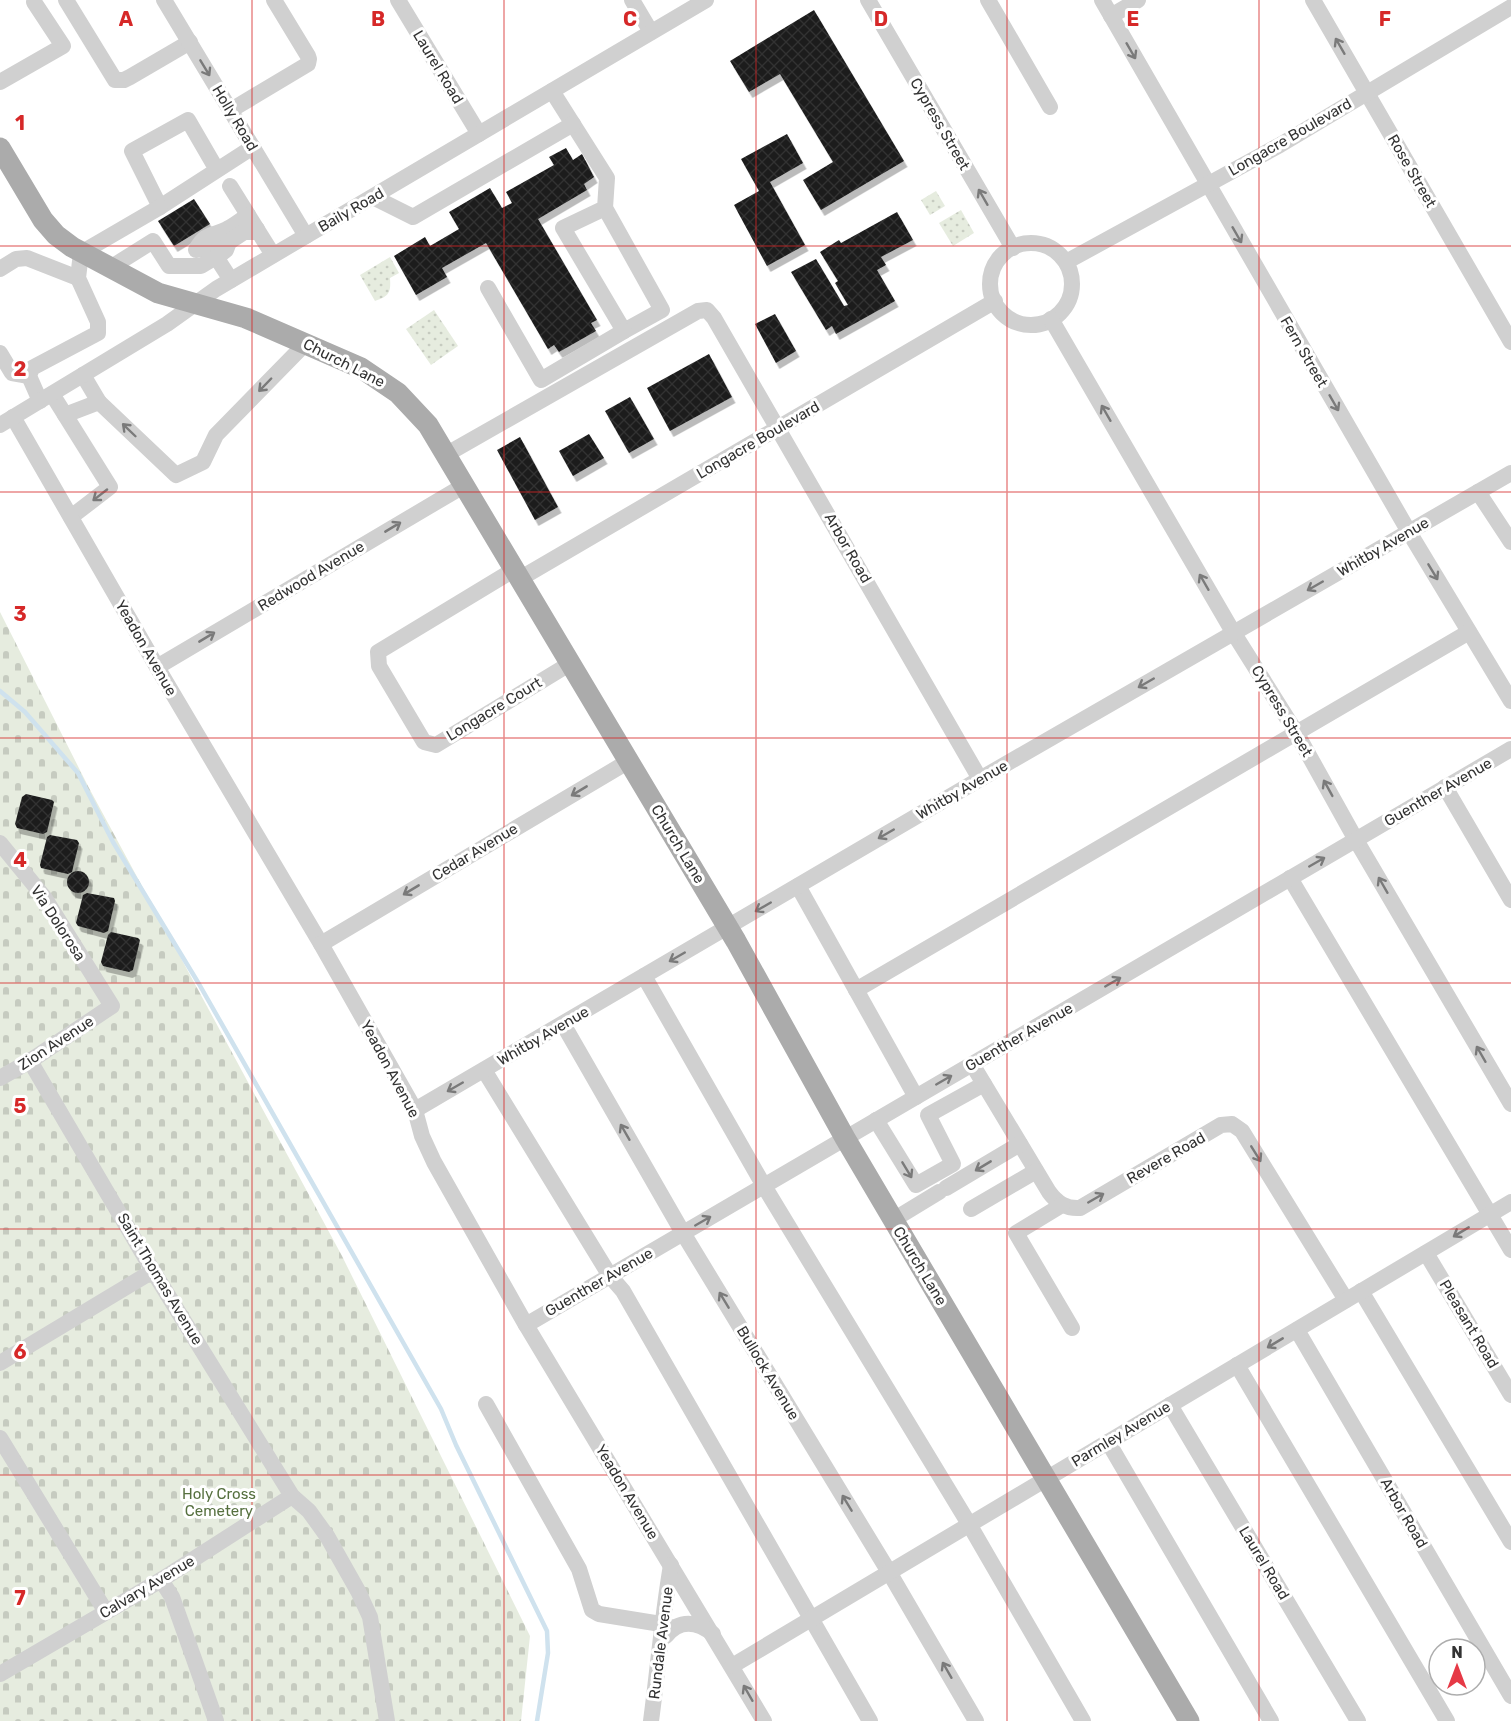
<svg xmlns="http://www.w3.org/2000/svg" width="1511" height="1721" viewBox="0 0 1511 1721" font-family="Rubik,sans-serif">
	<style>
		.cemetery { fill: url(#cemetery-stones) }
		.park { fill: url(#park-dots) }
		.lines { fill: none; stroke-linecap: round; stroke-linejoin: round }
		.stream { stroke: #cfe2ee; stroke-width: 4.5 }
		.building { fill: url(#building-cross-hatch); filter: url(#shadow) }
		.minor { stroke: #d0d0d0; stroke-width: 16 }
		.major { stroke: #ababab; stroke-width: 21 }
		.oneway { stroke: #7a7a7a }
		.grid { fill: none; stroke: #d62828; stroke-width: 1.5; stroke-opacity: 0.55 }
		.labels { text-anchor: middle; stroke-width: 6; stroke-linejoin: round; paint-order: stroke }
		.street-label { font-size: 15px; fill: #333; stroke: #fff }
		.park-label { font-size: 15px; fill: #56703f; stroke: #fff }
		.grid-label { font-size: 20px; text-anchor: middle; font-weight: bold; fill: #d62828; stroke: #fff; stroke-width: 6; stroke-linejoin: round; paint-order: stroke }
	</style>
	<defs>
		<pattern id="cemetery-stones" width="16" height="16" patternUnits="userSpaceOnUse" patternTransform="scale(1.5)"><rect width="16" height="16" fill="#e6ecdf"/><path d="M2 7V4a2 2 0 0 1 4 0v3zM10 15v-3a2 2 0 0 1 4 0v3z" fill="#c6cbc0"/></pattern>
		<pattern id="park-dots" width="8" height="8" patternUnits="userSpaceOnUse" patternTransform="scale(1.5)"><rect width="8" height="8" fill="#e6ecdf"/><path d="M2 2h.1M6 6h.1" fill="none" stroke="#c6cbc0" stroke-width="1.8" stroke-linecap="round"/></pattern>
		<pattern id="building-cross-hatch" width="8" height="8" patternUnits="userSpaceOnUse" patternTransform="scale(1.5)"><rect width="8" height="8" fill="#1a1a1a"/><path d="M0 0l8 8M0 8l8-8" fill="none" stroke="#333"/></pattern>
		<filter id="shadow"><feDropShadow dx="3.5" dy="6" stdDeviation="0" flood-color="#0004"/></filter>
	</defs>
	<rect width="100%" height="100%" fill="#fff"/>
	<path class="cemetery" d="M0,612L89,788L342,1256L530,1636L521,1721H0Z"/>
	<g class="park">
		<path d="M936,191L945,206L930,215L921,200Z"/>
		<path d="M961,210L974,233L953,246L939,223Z"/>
		<path d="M390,257L399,273L390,278C391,293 389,296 375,301L360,275Z"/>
		<path d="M434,310L458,346L431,365L406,329Z"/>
	</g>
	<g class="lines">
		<path class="stream" d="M0,691L25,712L78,773L113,842L199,984L441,1409L456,1445L547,1631L548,1653L537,1721"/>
	</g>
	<g class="building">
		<path d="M814,10L904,161L821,210L803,180L833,162L780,74L749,92L730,61Z"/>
		<path d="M787,134L803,163L770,182L805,245L767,266L734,205L759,191L741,159Z"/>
		<path d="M566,148L573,160L582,154L594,177L584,184L587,190L538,219L597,320L591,323L596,331L559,352L554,345L548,349L486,243L442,268L447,277L416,295L394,256L425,237L430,246L459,229L449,212L490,188L502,208L512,203L506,192L554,165L549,157Z"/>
		<path d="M194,199L210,224L174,246L158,221Z"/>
		<path d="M897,212L913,240L881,257L886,265L877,270L895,301L836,334L832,326L826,330L791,272L816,259L844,306L848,305L835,283L838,281L820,252L839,240L841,243Z"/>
		<path d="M775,314L796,351L776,363L755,324Z"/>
		<path d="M709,354L732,397L670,431L647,388Z"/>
		<path d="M630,397L654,439L629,453L605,411Z"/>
		<path d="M589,434L604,458L573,476L559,451Z"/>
		<path d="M520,437L558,507L535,520L497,450Z"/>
		<path d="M26,794L52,800L54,802L47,832L43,834L17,828L15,824L22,797Z"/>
		<path d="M50,835L77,840L79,843L72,872L68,874L41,868L40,865L47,837Z"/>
		<circle cx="78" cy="882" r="11"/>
		<path d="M87,893L114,898L115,901L108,931L104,933L78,926L76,923L83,895Z"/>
		<path d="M111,932L138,938L140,940L133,970L129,972L103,966L101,962L108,935Z"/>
	</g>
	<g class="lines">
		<g class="minor">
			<path d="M66,0L115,80H124L130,77L190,42"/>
			<path d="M164,0L306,236"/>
			<path d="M398,0L479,134"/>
			<path d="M632,0L651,32"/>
			<path d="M868,0L1013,248"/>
			<path d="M988,0L1050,107"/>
			<path d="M1102,0L1409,532L1511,701"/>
			<path d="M1313,0L1511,342"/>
			<path d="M1111,16L1138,0"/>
			<path d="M0,82L63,46L34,2"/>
			<path d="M552,91L607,178L605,208L563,228L624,331L662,310L605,208"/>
			<path d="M231,110L308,64L309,59L308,56L274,0"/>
			<path d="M217,170L188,120L132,151L160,207L253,147"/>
			<path d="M230,186L273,255"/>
			<path d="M373,197L413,217L573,124"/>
			<path d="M225,231C220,242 209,249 196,250C205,232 214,236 227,229C235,225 241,220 248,215"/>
			<circle cx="1031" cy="284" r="41"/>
			<path d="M221,254L226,250L229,242L244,232H253L257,229"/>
			<path d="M1066,262L1280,145L1511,7"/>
			<path d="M110,268L153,241L169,266H201L216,257L231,280"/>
			<path d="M0,269L16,259L27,258L78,278"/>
			<path d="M488,288L541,380L624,331"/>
			<path d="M1051,319L1233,632L1297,734L1356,840L1511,1104"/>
			<path d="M0,353L12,373L29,376"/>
			<path d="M83,375L99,402"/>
			<path d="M52,394L110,487L71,517"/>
			<path d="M40,401L29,376L32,368L98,333V322L78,278L81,253L160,207"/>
			<path d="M65,415L99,402L176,475L203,462L216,435L306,343"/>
			<path d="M13,417L157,667L321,944L415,1110L422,1136L434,1162L526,1325L764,1721"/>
			<path d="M0,425L167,324L216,289L706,0"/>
			<path d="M447,454L698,311L707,310L714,318L980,779"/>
			<path d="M1478,492L1511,542"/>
			<path d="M515,569L378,652L379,666L424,742L436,745L571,663"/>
			<path d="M521,578L995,301"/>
			<path d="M157,667L465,485"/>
			<path d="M1445,787L1511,900"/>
			<path d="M0,843L44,897L112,1006L30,1061L0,1078"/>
			<path d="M1290,878L1511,1250"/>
			<path d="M798,886L916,1097"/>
			<path d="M321,944L629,761"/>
			<path d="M644,976L764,1186L969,1524L1083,1721"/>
			<path d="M856,990L1469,632"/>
			<path d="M563,1024L683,1233L889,1572L976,1721"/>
			<path d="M30,1061L153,1271L292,1496L309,1511L327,1536L358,1591L370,1617L387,1721"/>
			<path d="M972,1064L1049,1192C1057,1203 1066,1209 1080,1208L1221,1125L1232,1124L1242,1131L1346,1300"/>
			<path d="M484,1070L610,1276L623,1291L870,1721"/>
			<path d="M415,1110L980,779L1511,473"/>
			<path d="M876,1120L916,1185L953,1164L928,1115L984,1084"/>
			<path d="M946,1188L1020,1144"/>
			<path d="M1062,1205L1016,1233L1072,1328"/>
			<path d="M971,1209L1036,1171"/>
			<path d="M893,1220L939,1192"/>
			<path d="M1426,1253L1511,1395"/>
			<path d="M1361,1291L1511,1542"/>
			<path d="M526,1325L1511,749"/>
			<path d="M1297,1330L1511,1696"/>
			<path d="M0,1363L153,1271"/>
			<path d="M1237,1365L1447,1721"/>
			<path d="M486,1404L579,1569L592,1610L599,1614L661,1624L673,1628"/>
			<path d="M1170,1405L1358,1721"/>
			<path d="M0,1438L106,1612"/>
			<path d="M1108,1442L1271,1721"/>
			<path d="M161,1580L172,1597L216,1721"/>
			<path d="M666,1636C679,1619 697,1621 713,1634"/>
			<path d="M732,1666L1511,1202"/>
			<path d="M0,1674L161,1580L292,1496"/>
			<path d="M651,1721C658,1669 662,1617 671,1565"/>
		</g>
		<path class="major" d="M0,148L43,220L56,235L72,247L158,293L246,318L361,368L398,393L428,425L736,941L845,1138L1189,1721"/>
	</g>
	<defs><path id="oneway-shaft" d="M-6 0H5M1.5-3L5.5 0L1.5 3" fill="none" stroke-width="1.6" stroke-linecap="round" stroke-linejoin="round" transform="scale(1.5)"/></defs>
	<g class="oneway">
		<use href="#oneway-shaft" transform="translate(1340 46) rotate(-120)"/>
		<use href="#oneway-shaft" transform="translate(1131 51) rotate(60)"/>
		<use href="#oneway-shaft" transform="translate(205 68) rotate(59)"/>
		<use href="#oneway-shaft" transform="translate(983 197) rotate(-120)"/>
		<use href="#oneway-shaft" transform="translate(1237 235) rotate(60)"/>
		<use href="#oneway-shaft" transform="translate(265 385) rotate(134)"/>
		<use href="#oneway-shaft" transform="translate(1334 403) rotate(60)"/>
		<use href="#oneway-shaft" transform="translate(1106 413) rotate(-120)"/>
		<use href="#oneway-shaft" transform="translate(129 430) rotate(-136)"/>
		<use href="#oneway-shaft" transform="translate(100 495) rotate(142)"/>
		<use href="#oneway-shaft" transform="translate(393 527) rotate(-31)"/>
		<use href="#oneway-shaft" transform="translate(1433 572) rotate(59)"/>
		<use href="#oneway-shaft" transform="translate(1204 582) rotate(-120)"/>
		<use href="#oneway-shaft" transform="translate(1315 586) rotate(150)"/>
		<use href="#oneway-shaft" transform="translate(207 637) rotate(-31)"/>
		<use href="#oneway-shaft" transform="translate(1146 683) rotate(150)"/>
		<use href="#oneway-shaft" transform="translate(1328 788) rotate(-119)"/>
		<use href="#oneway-shaft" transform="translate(579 791) rotate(149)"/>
		<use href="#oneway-shaft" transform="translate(886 834) rotate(150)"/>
		<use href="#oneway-shaft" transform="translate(1317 862) rotate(-30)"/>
		<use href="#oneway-shaft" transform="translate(1383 885) rotate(-120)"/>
		<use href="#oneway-shaft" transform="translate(411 890) rotate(149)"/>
		<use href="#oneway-shaft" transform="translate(763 907) rotate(150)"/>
		<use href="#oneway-shaft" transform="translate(677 957) rotate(150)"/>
		<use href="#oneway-shaft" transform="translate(1113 982) rotate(-30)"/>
		<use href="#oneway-shaft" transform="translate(1481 1054) rotate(-120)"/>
		<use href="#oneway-shaft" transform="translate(944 1080) rotate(-30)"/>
		<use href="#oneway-shaft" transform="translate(455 1087) rotate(150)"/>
		<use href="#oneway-shaft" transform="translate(625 1132) rotate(-120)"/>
		<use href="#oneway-shaft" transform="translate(1256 1154) rotate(58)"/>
		<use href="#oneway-shaft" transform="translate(983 1166) rotate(149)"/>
		<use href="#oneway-shaft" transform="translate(907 1170) rotate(59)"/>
		<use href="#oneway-shaft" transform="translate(1096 1198) rotate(-30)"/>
		<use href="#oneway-shaft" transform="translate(703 1221) rotate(-30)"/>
		<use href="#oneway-shaft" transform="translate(1461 1232) rotate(149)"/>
		<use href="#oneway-shaft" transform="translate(724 1300) rotate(-121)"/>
		<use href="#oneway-shaft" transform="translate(1275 1343) rotate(149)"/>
		<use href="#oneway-shaft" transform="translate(847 1503) rotate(-121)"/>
		<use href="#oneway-shaft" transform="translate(947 1670) rotate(-120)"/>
		<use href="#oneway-shaft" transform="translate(748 1693) rotate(-120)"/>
	</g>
	<path class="grid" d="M252,0V1721M504,0V1721M756,0V1721M1007,0V1721M1259,0V1721M0,246H1511M0,492H1511M0,738H1511M0,983H1511M0,1229H1511M0,1475H1511"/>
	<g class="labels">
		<g class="street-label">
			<text transform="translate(438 67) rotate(59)" y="5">Laurel Road</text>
			<text transform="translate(235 118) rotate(59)" y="5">Holly Road</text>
			<text transform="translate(940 124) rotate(60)" y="5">Cypress Street</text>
			<text transform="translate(1290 137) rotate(-30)" y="5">Longacre Boulevard</text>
			<text transform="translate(1412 171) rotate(60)" y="5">Rose Street</text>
			<text transform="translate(351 210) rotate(-30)" y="5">Baily Road</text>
			<text transform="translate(1304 352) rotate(60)" y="5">Fern Street</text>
			<text transform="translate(344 363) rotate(27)" y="5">Church Lane</text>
			<text transform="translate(758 440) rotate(-30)" y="5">Longacre Boulevard</text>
			<text transform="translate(1383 547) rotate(-30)" y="5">Whitby Avenue</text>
			<text transform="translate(848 548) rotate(60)" y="5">Arbor Road</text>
			<text transform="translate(311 576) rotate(-31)" y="5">Redwood Avenue</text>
			<text transform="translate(146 648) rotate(60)" y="5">Yeadon Avenue</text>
			<text transform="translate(494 709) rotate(-31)" y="5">Longacre Court</text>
			<text transform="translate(1282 711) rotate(59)" y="5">Cypress Street</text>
			<text transform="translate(962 790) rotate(-30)" y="5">Whitby Avenue</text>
			<text transform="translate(1438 792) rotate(-30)" y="5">Guenther Avenue</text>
			<text transform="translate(678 844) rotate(59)" y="5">Church Lane</text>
			<text transform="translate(475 852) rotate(-31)" y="5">Cedar Avenue</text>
			<text transform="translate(58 923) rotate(57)" y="5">Via Dolorosa</text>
			<text transform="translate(543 1036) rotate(-30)" y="5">Whitby Avenue</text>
			<text transform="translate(1019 1037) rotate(-30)" y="5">Guenther Avenue</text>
			<text transform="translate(56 1043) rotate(-33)" y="5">Zion Avenue</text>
			<text transform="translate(390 1069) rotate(62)" y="5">Yeadon Avenue</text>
			<text transform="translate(1166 1158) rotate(-30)" y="5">Revere Road</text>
			<text transform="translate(920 1266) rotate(59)" y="5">Church Lane</text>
			<text transform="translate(160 1279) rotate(59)" y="5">Saint Thomas Avenue</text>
			<text transform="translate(599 1282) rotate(-30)" y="5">Guenther Avenue</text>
			<text transform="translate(1469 1324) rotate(59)" y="5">Pleasant Road</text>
			<text transform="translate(768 1373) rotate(59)" y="5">Bullock Avenue</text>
			<text transform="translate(1121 1434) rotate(-31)" y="5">Parmley Avenue</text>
			<text transform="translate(627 1492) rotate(59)" y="5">Yeadon Avenue</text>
			<text transform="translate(1404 1513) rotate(60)" y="5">Arbor Road</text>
			<text transform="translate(1264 1563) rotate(59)" y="5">Laurel Road</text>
			<text transform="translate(147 1587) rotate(-31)" y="5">Calvary Avenue</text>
			<text transform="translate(661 1643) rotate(-83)" y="5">Rundale Avenue</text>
		</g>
		<g class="park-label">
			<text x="219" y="1499">Holy Cross<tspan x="219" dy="17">Cemetery</tspan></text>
		</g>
	</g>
	<g class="grid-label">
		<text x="126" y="26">A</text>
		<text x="378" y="26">B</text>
		<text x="630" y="26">C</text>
		<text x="881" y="26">D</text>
		<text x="1133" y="26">E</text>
		<text x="1385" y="26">F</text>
		<text x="20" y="130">1</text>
		<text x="20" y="376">2</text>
		<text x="20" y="621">3</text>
		<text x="20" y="867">4</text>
		<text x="20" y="1113">5</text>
		<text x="20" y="1359">6</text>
		<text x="20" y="1605">7</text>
	</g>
	<g transform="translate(1457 1667)"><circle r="28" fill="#ffffff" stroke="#adadad" stroke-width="1.5"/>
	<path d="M0-4.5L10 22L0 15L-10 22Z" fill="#e63946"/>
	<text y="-9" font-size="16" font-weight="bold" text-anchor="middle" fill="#333333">N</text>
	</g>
</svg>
